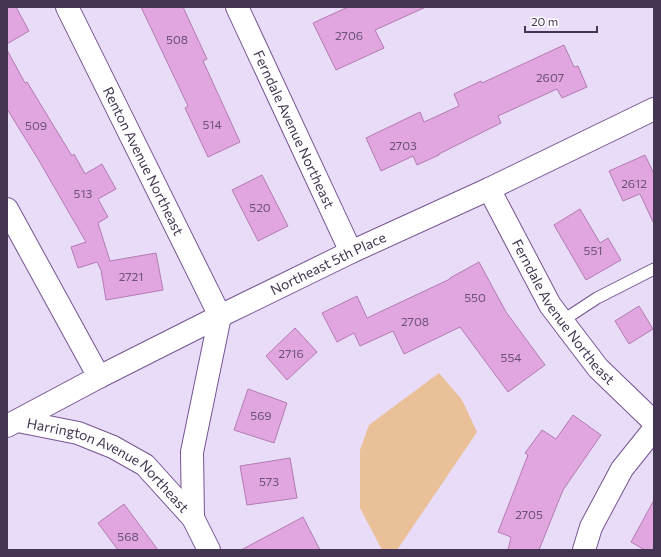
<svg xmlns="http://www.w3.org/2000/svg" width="661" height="557" viewBox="0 0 661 557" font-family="Commissioner,sans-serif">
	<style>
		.green { fill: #e9c097 }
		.building { fill: #e1a6e0; stroke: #b37bb2 }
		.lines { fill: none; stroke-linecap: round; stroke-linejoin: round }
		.service-casing { stroke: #765593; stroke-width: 13 }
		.minor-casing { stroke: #765593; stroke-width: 24 }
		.service { stroke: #fff; stroke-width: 11 }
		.minor { stroke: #fff; stroke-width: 22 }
		.labels { text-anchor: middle; stroke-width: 3.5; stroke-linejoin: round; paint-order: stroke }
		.number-label { font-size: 12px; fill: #6b5276 }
		.street-label { font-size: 14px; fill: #443652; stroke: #fff }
	</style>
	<rect width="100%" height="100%" fill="#e9dcf8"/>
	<path class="green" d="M439,373L462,400L477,432L397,550H382L360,508V450L369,425Z"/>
	<g class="building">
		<path d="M7,7H16L29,31L7,44Z"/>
		<path d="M141,7H183L207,59L203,61L240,142L208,157L185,108L188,106Z"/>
		<path d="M348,7H426L375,30L384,48L336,70L313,23Z"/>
		<path d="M564,45L574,67L578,66L587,87L562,98L557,89L498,116L501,123L439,154V155L417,165L413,156L381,171L366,138L420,112L424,122L459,106L454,94L481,81L482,83Z"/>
		<path d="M7,50L25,83L27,82L72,156L74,154L85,174L102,164L116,189L98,199L108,217L98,223L110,261L156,253L163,290L106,300L101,270L97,262L78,268L71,247L86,242L38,159L7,109Z"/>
		<path d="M645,155L654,174V224L640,194L623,201L609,171Z"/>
		<path d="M262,175L288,226L258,241L232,190Z"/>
		<path d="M580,209L600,243L608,238L621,260L586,280L554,225Z"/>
		<path d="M479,262L506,312L545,365L508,392L460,327L404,354L393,331L360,346L354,333L337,342L322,313L357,296L367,318L450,279V278Z"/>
		<path d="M639,306L653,329L629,344L615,321Z"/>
		<path d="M295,328L317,352L287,380L266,356Z"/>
		<path d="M248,389L287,403L274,443L234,430Z"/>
		<path d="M573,415L601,435L563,490L539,550H508L511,537L498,532L528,455L525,453L542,430L556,439Z"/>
		<path d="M290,458L297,498L247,505L240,466Z"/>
		<path d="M654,500V550H645L631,542Z"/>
		<path d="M124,504L158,550H118L98,523Z"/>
		<path d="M303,517L320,550H241Z"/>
	</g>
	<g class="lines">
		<defs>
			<path id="service" d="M562,321L597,298L654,269"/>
			<g id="minor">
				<path id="s1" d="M67,7L220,316L192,452L193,518L209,550"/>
				<path id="s2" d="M237,7L351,252"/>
				<path id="s3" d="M489,189L550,305L598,368L654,422"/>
				<path d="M7,209L99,377"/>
				<path id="s4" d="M18,421L78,433L113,447L145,465L193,518"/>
				<path id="s5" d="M7,426L99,377L220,316L351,252L489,189L654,109"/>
				<path d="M584,550L591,527L622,469L654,429"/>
			</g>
		</defs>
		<use href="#service" class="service-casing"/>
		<use href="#minor" class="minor-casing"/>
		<use href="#service" class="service"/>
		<use href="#minor" class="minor"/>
	</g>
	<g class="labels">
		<g class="number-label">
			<text x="349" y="40">2706</text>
			<text x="177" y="44">508</text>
			<text x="550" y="82">2607</text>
			<text x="212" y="129">514</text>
			<text x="36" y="130">509</text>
			<text x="403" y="150">2703</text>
			<text x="634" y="188">2612</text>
			<text x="83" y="198">513</text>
			<text x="260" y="212">520</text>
			<text x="593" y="255">551</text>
			<text x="131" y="281">2721</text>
			<text x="475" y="302">550</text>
			<text x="415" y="326">2708</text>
			<text x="291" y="358">2716</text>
			<text x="511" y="362">554</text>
			<text x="261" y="420">569</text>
			<text x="269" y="486">573</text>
			<text x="529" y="519">2705</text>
			<text x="128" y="541">568</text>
		</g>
		<g class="street-label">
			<text dy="5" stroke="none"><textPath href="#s2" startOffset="135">Ferndale Avenue Northeast</textPath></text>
			<text dy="5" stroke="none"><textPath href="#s1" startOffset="172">Renton Avenue Northeast</textPath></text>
			<text dy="5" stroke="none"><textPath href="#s5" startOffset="360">Northeast 5th Place</textPath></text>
			<text dy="5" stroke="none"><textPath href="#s3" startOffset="144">Ferndale Avenue Northeast</textPath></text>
			<text dy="5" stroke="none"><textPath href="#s4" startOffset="103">Harrington Avenue Northeast</textPath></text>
		</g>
	</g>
	<rect width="661" height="557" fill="none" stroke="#443652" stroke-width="16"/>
	<path d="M525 26v6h72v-6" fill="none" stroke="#443652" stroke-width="2"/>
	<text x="531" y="26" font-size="12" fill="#443652" stroke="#ffffff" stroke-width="3" paint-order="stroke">20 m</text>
</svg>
